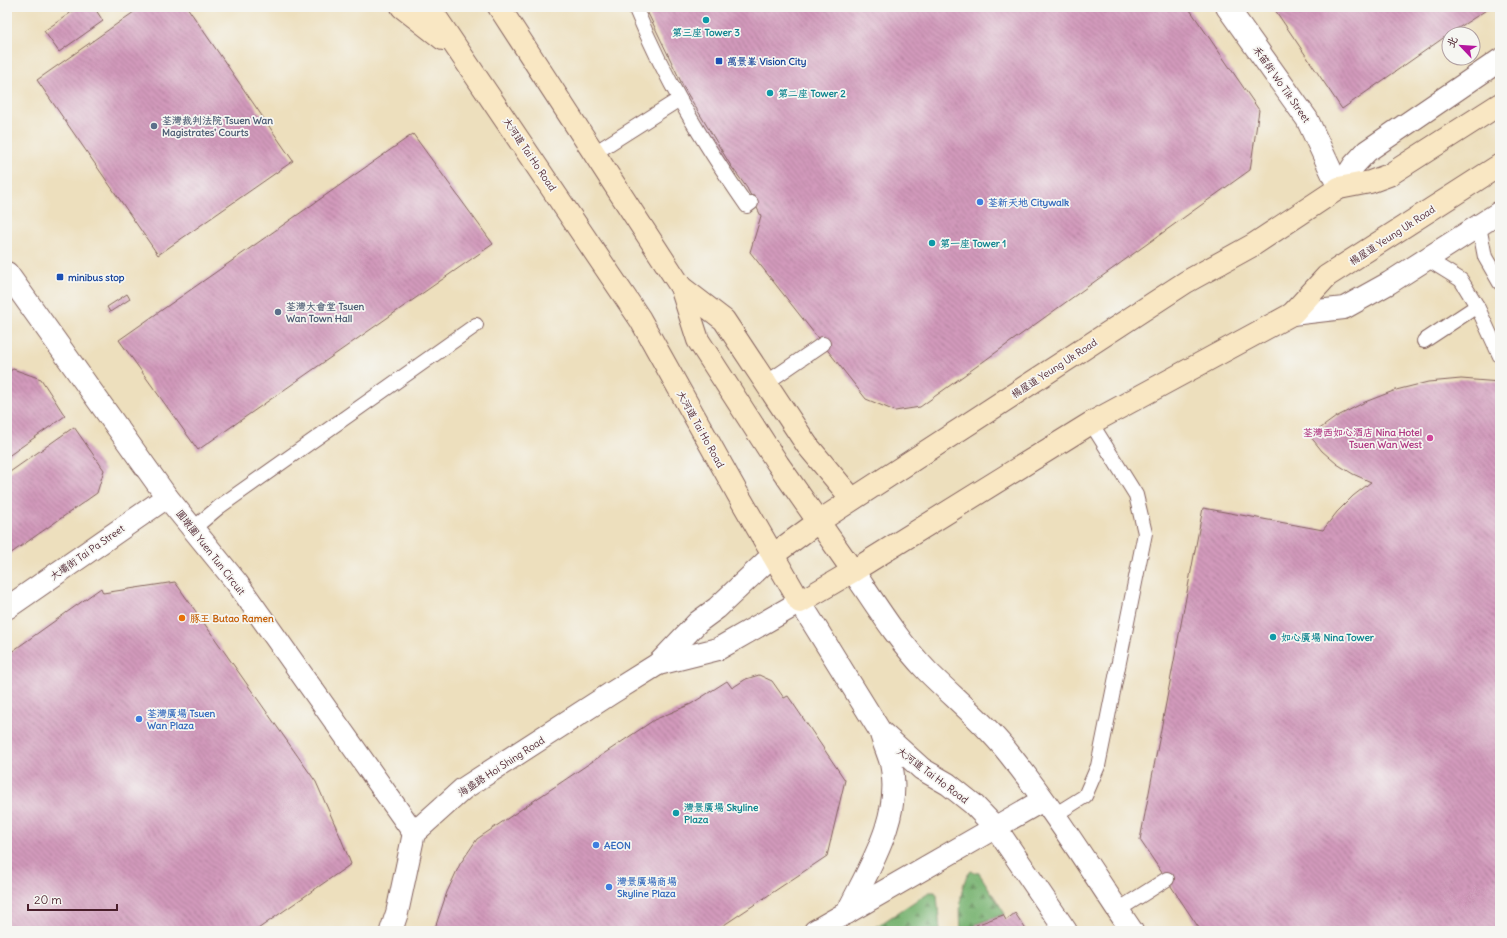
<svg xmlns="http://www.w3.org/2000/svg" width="1507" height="938" viewBox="0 0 1507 938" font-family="Delius,'LXGW WenKai TC',sans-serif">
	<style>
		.forest { fill: url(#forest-firs); stroke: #626a50 }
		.building { fill: url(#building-back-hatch) }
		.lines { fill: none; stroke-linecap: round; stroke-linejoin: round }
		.service-casing { stroke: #83625e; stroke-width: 16 }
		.minor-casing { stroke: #83625e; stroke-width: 24 }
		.tertiary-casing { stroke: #83625e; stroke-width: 24 }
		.secondary-casing { stroke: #83625e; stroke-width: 24 }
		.service { stroke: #fff; stroke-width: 14 }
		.minor { stroke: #fff; stroke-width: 22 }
		.tertiary { stroke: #fff; stroke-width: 22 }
		.secondary { stroke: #f9e7c3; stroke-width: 22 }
		.culture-dot { fill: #0f9aa8; stroke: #f6f6f2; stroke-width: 1.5 }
		.transit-dot { fill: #1a4fb4; stroke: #f6f6f2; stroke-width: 1.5 }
		.service-dot { fill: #5c6f8a; stroke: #f6f6f2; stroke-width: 1.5 }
		.shop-dot { fill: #3f7fe0; stroke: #f6f6f2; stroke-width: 1.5 }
		.hotel-dot { fill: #d1479c; stroke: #f6f6f2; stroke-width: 1.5 }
		.food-dot { fill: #e8710a; stroke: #f6f6f2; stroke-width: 1.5 }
		.labels { text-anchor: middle; stroke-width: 3.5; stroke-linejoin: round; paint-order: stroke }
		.culture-label { font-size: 10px; font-weight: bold; fill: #0d838f; stroke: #f6f6f2; text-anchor: start }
		.transit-label { font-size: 10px; font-weight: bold; fill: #164399; stroke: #f6f6f2; text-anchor: start }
		.street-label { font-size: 10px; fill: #4a1f2b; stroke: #f6f6f2 }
		.service-label { font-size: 10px; font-weight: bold; fill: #4e5e75; stroke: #f6f6f2; text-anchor: start }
		.shop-label { font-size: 10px; font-weight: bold; fill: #366cbe; stroke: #f6f6f2; text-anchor: start }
		.hotel-label { font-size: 10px; font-weight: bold; fill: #b23c85; stroke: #f6f6f2; text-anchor: end }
		.food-label { font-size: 10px; font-weight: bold; fill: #c56008; stroke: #f6f6f2; text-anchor: start }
	</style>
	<defs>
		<pattern id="forest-firs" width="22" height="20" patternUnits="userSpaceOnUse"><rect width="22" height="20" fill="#7bb574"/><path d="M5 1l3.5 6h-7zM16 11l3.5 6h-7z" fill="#67935f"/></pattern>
		<pattern id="building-back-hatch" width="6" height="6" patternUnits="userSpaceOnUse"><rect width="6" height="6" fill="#d29abb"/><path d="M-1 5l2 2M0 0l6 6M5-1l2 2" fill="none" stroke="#ac7d98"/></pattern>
	</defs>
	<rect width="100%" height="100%" fill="#f6f6f2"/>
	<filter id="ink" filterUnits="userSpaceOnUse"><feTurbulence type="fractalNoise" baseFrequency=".025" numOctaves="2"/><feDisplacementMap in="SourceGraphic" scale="8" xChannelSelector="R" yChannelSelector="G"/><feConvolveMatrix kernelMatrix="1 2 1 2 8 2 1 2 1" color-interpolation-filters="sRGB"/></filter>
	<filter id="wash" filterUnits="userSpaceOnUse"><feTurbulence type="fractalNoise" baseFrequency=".012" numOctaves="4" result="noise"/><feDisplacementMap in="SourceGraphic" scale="16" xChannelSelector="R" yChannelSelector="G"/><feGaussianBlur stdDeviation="0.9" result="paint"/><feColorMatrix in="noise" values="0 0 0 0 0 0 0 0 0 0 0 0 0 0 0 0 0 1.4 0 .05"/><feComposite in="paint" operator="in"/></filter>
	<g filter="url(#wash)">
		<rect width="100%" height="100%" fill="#eddfbd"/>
		<g class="forest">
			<path d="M971,871L979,873L1005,914L976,924L977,931H961C960,915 958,884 971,871Z"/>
			<path d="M929,892H935L937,895L940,931H870Z"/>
		</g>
		<g id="blocks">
			<g class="building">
				<path d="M79,7H94L103,21L59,52L44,31Z"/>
				<path d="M141,7H187L293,161L158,255L37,80Z"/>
				<path d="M645,7H1188L1259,110L1250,170L920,407L895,411L866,399L750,252L761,216L747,188L731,166L684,88Z"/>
				<path d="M1273,7H1491L1449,34L1342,109Z"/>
				<path d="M413,134L493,244L198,450L119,340Z"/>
				<path d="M127,294L130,299L110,312L107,307Z"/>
				<path d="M13,369L41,379L65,416L7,457V373Z"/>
				<path d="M1461,379L1500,382V931H1201L1140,840L1203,508L1323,530L1337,512L1353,496L1371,482L1353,474L1337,464L1322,451L1310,436L1336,417L1365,402L1396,390L1428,382Z"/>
				<path d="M74,427L104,470L97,493L7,556V484L11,481L7,474Z"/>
				<path d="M175,582L316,782L340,836L351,864L255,931H7V655L101,588L103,593Z"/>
				<path d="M759,675L772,681L784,698L788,696L845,780L827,856L715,931H434L447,892L460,864L477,839L654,720L691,704L727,681L732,688L746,679Z"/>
				<path d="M1015,913L1027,931H977L976,925L1003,915L1006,920Z"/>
			</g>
		</g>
	</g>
	<g filter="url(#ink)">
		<use href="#blocks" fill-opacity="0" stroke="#83625e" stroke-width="1"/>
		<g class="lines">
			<defs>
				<g id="service">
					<path d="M635,7C665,80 702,141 747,206L751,203"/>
					<path d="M593,154L678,100"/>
					<path d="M1479,226L1485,257L1500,283"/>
					<path d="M1427,259L1461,280L1477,306L1500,356"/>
					<path d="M1424,341L1477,306"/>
					<path d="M766,383L823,344"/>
					<path d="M194,528L219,507L476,325"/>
					<path d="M1053,816L1085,796L1098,766L1145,533L1136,495L1091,423"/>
					<path d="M1118,910L1167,879"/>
				</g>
				<g id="minor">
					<path d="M1227,7L1307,119L1339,188"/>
					<path d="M7,273L167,497L237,583L414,833"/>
					<path d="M1292,314L1344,308L1389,283L1500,212"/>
					<path d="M7,608L167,497"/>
					<path d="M815,931L1043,800"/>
				</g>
				<g id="tertiary">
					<path d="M1339,188L1354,165L1367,151L1500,60"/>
					<path d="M853,571C876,605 898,641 927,671C955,699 985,723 1010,755C1054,810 1092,872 1132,931"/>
					<path d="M658,664L718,649L800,602L880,731L922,769L948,784L973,804L996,828L1066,931"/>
					<path d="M847,913C869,868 903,816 891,763C888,753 884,744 881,734"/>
					<path d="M391,931L397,913L414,833L463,789L610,694L658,664L698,622L717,608L773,555"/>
				</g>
				<g id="secondary">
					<path d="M402,7L443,39"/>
					<path d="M429,7L640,319L740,498L800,602L853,571L1091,423L1292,314L1327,276L1500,165"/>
					<path d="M499,7L681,287L698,340L778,464L853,571"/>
					<path d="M681,287L724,320L807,445L852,499"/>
					<path d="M773,555L818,522L1186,282L1253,245L1339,188L1370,182L1389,175L1500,104"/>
				</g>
			</defs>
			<use href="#service" class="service-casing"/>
			<use href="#minor" class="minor-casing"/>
			<use href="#tertiary" class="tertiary-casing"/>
			<use href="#secondary" class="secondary-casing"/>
			<use href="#service" class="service"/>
			<use href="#minor" class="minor"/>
			<use href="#tertiary" class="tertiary"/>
			<use href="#secondary" class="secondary"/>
		</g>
	</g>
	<g class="culture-dot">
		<circle cx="706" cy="20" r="4"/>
		<circle cx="770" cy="93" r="4"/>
		<circle cx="932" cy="243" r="4"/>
		<circle cx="1273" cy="637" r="4"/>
		<circle cx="676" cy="813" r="4"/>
	</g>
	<g class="transit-dot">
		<rect x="715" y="57" width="8" height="8" rx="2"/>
		<rect x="56" y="273" width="8" height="8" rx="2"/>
	</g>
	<g class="service-dot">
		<circle cx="154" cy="126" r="4"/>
		<circle cx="278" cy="312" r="4"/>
	</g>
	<g class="shop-dot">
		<circle cx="980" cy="202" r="4"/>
		<circle cx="139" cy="719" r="4"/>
		<circle cx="596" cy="845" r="4"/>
		<circle cx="609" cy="887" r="4"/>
	</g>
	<circle class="hotel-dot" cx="1430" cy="438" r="4"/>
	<circle class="food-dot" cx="182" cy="618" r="4"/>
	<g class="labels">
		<g class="culture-label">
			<text x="706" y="36" text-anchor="middle">第三座 Tower 3</text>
			<text x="778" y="97">第二座 Tower 2</text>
			<text x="940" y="247">第一座 Tower 1</text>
			<text x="1281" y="641">如心廣場 Nina Tower</text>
			<text x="684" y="811">灣景廣場 Skyline<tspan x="684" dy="12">Plaza</tspan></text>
		</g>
		<g class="transit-label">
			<text x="727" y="65">萬景峯 Vision City</text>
			<text x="68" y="281">minibus stop</text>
		</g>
		<g class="street-label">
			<text transform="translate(1282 84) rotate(55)" y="4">禾笛街 Wo Tik Street</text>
			<text transform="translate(530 154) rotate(56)" y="4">大河道 Tai Ho Road</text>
			<text transform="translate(1392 235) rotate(-33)" y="4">楊屋道 Yeung Uk Road</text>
			<text transform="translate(1054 368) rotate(-33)" y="4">楊屋道 Yeung Uk Road</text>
			<text transform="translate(701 429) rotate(61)" y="4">大河道 Tai Ho Road</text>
			<text transform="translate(87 552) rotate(-35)" y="4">大壩街 Tai Pa Street</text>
			<text transform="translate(211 552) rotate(52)" y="4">圓墩圍 Yuen Tun Circuit</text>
			<text transform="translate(501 766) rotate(-33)" y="4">海盛路 Hoi Shing Road</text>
			<text transform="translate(933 775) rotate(37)" y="4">大河道 Tai Ho Road</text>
		</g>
		<g class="service-label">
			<text x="162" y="124">荃灣裁判法院 Tsuen Wan<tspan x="162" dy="12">Magistrates' Courts</tspan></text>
			<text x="286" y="310">荃灣大會堂 Tsuen<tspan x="286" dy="12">Wan Town Hall</tspan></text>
		</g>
		<g class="shop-label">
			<text x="988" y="206">荃新天地 Citywalk</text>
			<text x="147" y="717">荃灣廣場 Tsuen<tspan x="147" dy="12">Wan Plaza</tspan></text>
			<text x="604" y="849">AEON</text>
			<text x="617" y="885">灣景廣場商場<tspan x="617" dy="12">Skyline Plaza</tspan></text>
		</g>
		<g class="hotel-label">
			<text x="1422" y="436">荃灣西如心酒店 Nina Hotel<tspan x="1422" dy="12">Tsuen Wan West</tspan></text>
		</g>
		<g class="food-label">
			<text x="190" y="622">豚王 Butao Ramen</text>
		</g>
	</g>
	<rect width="1507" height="938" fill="none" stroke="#f6f6f2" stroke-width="24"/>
	<g transform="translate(1461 46) rotate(295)"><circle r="19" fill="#f6f6f2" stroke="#b1a0a2"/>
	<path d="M0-3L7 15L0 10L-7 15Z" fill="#b5179e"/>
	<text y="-6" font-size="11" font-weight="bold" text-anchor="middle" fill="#4a1f2b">北</text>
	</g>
	<path d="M28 904v6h89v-6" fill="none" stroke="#4a1f2b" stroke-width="2"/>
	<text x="34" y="904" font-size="12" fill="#4a1f2b" stroke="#f6f6f2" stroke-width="3" paint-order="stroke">20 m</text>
</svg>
